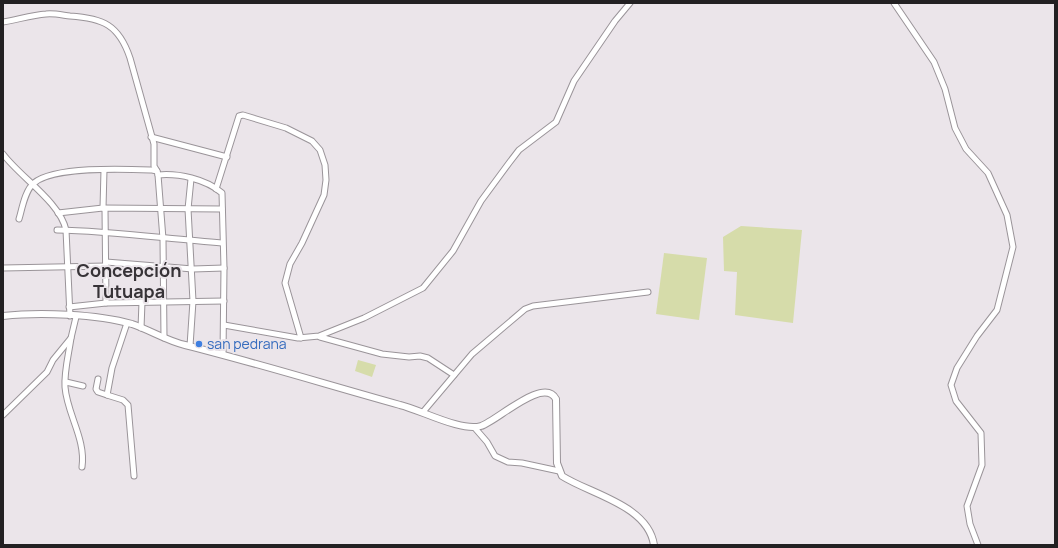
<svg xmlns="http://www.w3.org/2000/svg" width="1058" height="548" viewBox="0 0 1058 548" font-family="Manrope,sans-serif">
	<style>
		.green { fill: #d6dcaa }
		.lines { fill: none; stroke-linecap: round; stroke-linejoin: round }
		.minor-casing { stroke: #9a9499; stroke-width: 7 }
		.tertiary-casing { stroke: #9a9499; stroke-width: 8 }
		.minor { stroke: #fff; stroke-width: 5 }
		.tertiary { stroke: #fff; stroke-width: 6 }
		.shop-dot { fill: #3f7fe0; stroke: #ebe5ea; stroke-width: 1.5 }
		.labels { text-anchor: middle; stroke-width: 4; stroke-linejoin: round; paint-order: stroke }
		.shop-label { font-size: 14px; fill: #366cbe; stroke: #ebe5ea; text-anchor: start }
		.district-label { font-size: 18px; font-weight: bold; fill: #373337; stroke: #ebe5ea }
	</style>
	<rect width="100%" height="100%" fill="#ebe5ea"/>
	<g class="green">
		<path d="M741,226L802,230L793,323L735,315L737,272L724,271L723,237Z"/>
		<path d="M664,253L707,258L699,320L656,314Z"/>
		<path d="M358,360L376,365L372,377L355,371Z"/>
	</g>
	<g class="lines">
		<defs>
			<g id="minor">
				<path d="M894,3L934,62L945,89L955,128L966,149L988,173L1007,215L1013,247L997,310L977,336L957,368L951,385L956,401L981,433L982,465L967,506L970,524L978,545"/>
				<path d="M3,22C17,20 31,15 46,14C53,13 62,15 70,16C103,18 119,25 130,58L154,144V166L157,171"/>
				<path d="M151,137L227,157"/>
				<path d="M3,154C20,177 60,202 66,230L70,316"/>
				<path d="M104,170L103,208L105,209L106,303"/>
				<path d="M158,175L163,239L164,338"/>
				<path d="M216,189L239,116L243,115L286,128L312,141L320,150L325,165L326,180L324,195L302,243L290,264L285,283L301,338"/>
				<path d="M58,213L103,208L222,209"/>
				<path d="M19,219C22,209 25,190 34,183C54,166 125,169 152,170L157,171L158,175C178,173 206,179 222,193L224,268L223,354"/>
				<path d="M57,230C113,231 167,239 222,243"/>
				<path d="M106,262L193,269L224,268"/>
				<path d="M3,268L106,266"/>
				<path d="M69,307L106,303L224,301"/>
				<path d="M127,323L112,368L107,395L123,400L128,405L134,476"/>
				<path d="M224,325L298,338L319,336L364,318L423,288L453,251L481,201L509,163L519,150L556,122L574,81L615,21L630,3"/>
				<path d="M141,328L142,302"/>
				<path d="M320,337L382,354L409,357L420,356L428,358L454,375"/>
				<path d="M71,338C69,353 64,371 65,387C67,414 86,439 82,467"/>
				<path d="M190,346L193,301L188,209L191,179"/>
				<path d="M98,379L96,389L98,392L107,395"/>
				<path d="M66,382L83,386"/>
				<path d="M423,412L472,354L525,309L533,306L648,292"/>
				<path d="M3,415L47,372L53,360L71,338L76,317"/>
				<path d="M474,427L487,442L495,456L508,462L522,463L559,471"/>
			</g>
			<path id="tertiary" d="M3,316C39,312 97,314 132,324C150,330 167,341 185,345C257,363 328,385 400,405C421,410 461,432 481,426C497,421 544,376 556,399L557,463L562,476C590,494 648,505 654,545"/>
		</defs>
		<use href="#minor" class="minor-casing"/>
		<use href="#tertiary" class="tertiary-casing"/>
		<use href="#minor" class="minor"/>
		<use href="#tertiary" class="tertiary"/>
	</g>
	<circle class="shop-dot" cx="199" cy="344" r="4"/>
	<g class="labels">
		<g class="shop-label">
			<text x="207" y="349">san pedrana</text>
		</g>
		<g class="district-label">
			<text x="129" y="277">Concepción<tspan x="129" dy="21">Tutuapa</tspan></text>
		</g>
	</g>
	<rect width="1058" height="548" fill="none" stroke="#222022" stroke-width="8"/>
</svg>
